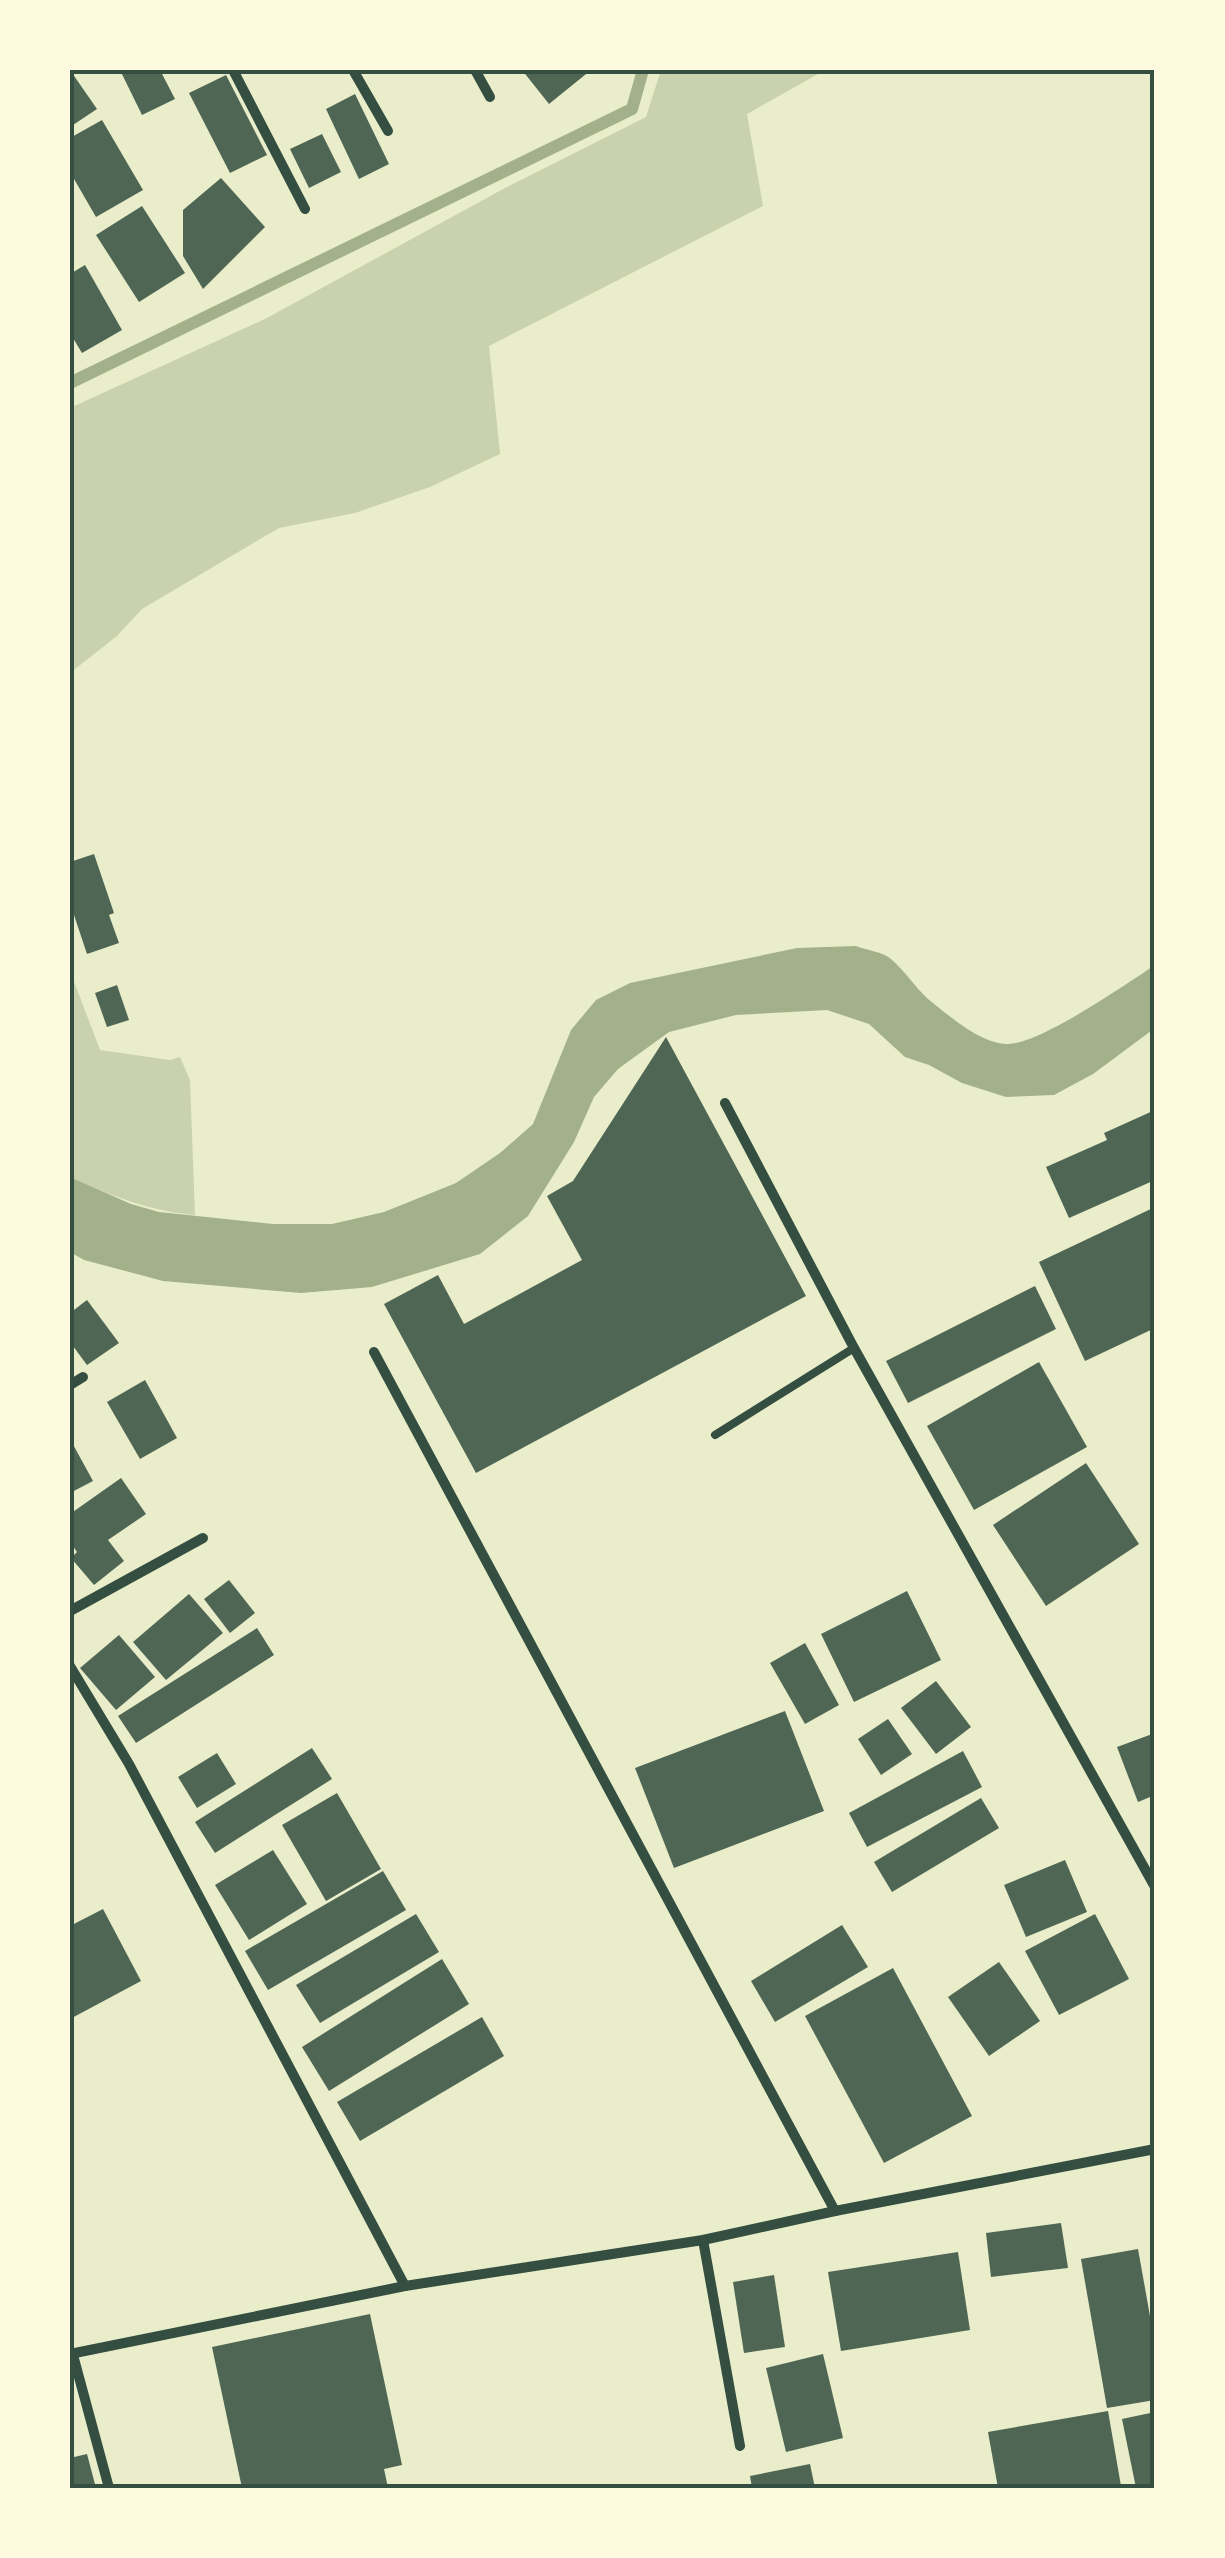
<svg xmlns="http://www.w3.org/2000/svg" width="1225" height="2558" viewBox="0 0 1225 2558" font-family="'Public Sans',sans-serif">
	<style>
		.green { fill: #cad2ad }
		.water { fill: #a3b18a }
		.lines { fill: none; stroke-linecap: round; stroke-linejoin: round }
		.stream { stroke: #a3b18a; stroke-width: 12 }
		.building { fill: #4f6655 }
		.service { stroke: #344e41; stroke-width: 8 }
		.minor { stroke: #344e41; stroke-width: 10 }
		.neatline { fill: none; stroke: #344e41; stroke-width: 4 }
	</style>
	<rect width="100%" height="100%" fill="#e9edc9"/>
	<g class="green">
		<path d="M661,70H825L747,114L763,206L489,346L500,454L430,487L355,513L279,528L142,609L117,636L70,673V408L265,319L505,188L646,117Z"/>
		<path d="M70,971L100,1050L170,1060L180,1057L190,1080L195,1215C149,1211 112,1196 70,1177Z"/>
	</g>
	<path class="water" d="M856,946C866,950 883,952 891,959C905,971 915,987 928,999C948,1015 981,1044 1007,1044C1039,1045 1126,984 1155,965V1028L1093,1074L1054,1095L1006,1097L962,1083L929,1065L905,1057L869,1024L827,1010L736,1015L669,1032L618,1069L594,1097L574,1142L528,1216L480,1254L372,1287L301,1293L163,1281L84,1260L70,1252V1177L131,1204L159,1212L273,1224H332L384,1212L456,1183L500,1153L533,1124L571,1030L596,1000L630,983L797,948Z"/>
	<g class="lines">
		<path class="stream" d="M70,383L632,109L643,70"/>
	</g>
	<g class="building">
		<path d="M70,70L97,109L70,127Z"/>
		<path d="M120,70H160L175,99L142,115Z"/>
		<path d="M522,70H591L549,104Z"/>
		<path d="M226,75L267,155L230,173L189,93Z"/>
		<path d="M355,94L389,164L359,179L326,109Z"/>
		<path d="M102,120L143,190L96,217L70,172V138Z"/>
		<path d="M322,134L341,172L309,188L290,149Z"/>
		<path d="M221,178L265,227L203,289L183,256V210Z"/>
		<path d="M142,206L185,273L139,302L96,235Z"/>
		<path d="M85,265L122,330L82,353L70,333V274Z"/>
		<path d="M94,854L114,913L109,915L119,943L87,954L70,903V862Z"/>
		<path d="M117,985L129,1020L107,1027L95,993Z"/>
		<path d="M666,1037L806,1296L476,1473L384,1304L438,1275L464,1324L582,1260L547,1196L573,1181Z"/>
		<path d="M1155,1110V1180L1069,1218L1046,1167L1107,1140L1104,1133Z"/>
		<path d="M1155,1207V1328L1085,1361L1039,1262Z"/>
		<path d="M1035,1286L1056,1329L908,1403L886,1361Z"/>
		<path d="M87,1300L119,1343L87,1365L70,1342V1313Z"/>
		<path d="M1039,1362L1087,1447L974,1510L927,1426Z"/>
		<path d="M145,1380L177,1438L140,1459L107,1402Z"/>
		<path d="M70,1439L93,1481L70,1493Z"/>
		<path d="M1086,1463L1139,1544L1046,1606L993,1525Z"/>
		<path d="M121,1478L146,1514L108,1540L124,1561L94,1585L71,1558L77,1552L70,1542V1514Z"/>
		<path d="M229,1580L255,1613L230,1633L204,1599Z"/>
		<path d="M907,1591L941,1660L854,1702L821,1634Z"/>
		<path d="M189,1594L223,1633L166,1680L133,1642Z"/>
		<path d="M257,1628L274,1655L136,1743L118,1716Z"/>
		<path d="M119,1635L155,1677L116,1710L80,1668Z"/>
		<path d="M805,1643L839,1705L805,1724L770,1663Z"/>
		<path d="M936,1681L971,1727L936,1754L901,1708Z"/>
		<path d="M785,1711L824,1811L674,1868L635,1768Z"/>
		<path d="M888,1719L912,1754L881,1775L858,1739Z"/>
		<path d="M1155,1733V1795L1138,1802L1117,1747Z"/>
		<path d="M312,1748L332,1779L215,1853L195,1822Z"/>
		<path d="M963,1751L982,1787L867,1847L849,1813Z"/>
		<path d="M217,1753L236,1784L197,1808L178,1777Z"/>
		<path d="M337,1793L381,1869L326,1901L282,1825Z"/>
		<path d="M981,1798L999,1828L892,1892L874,1862Z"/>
		<path d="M273,1850L307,1904L249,1940L215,1885Z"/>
		<path d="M1065,1860L1087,1912L1026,1937L1004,1885Z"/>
		<path d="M383,1871L406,1910L268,1990L245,1951Z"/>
		<path d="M103,1909L141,1981L70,2019V1926Z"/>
		<path d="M416,1914L439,1952L320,2023L296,1985Z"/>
		<path d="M1095,1914L1129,1979L1059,2015L1025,1951Z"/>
		<path d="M842,1925L868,1967L775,2022L751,1981Z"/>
		<path d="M442,1959L469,2004L329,2091L302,2047Z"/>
		<path d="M999,1962L1040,2021L989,2056L948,1997Z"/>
		<path d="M893,1968L972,2116L884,2163L805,2016Z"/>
		<path d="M482,2017L504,2056L360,2141L337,2102Z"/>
		<path d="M1061,2223L1068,2268L991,2277L986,2233Z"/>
		<path d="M1138,2249L1155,2344V2400L1107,2408L1081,2259Z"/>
		<path d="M958,2252L970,2330L841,2351L828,2272Z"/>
		<path d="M774,2275L785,2347L744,2353L733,2282Z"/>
		<path d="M370,2314L402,2465L384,2469L388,2488H242L212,2347Z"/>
		<path d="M823,2354L843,2438L786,2452L766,2368Z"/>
		<path d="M1108,2411L1121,2486L998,2488L988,2432Z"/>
		<path d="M1155,2412V2488H1136L1122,2419Z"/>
		<path d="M87,2454L96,2488H70V2458Z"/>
		<path d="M810,2464L815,2488H752L750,2476Z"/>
	</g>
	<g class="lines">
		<path class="service" d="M715,1435L854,1348"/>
		<g class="minor">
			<path d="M233,70L305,209"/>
			<path d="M353,70L388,131"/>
			<path d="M475,70L490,97"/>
			<path d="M725,1103L854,1348L1155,1887"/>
			<path d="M374,1352L835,2211"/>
			<path d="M70,1385L83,1377"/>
			<path d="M70,1611L203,1538"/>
			<path d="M70,1666L129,1764L405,2286"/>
			<path d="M703,2240L740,2446"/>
			<path d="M70,2354L405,2286L703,2240L835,2211L1155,2149"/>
			<path d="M73,2355L109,2488"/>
		</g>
	</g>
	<rect width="1225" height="2558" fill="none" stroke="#fefae0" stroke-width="145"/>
	<rect x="72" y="72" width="1080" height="2414" class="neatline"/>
</svg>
